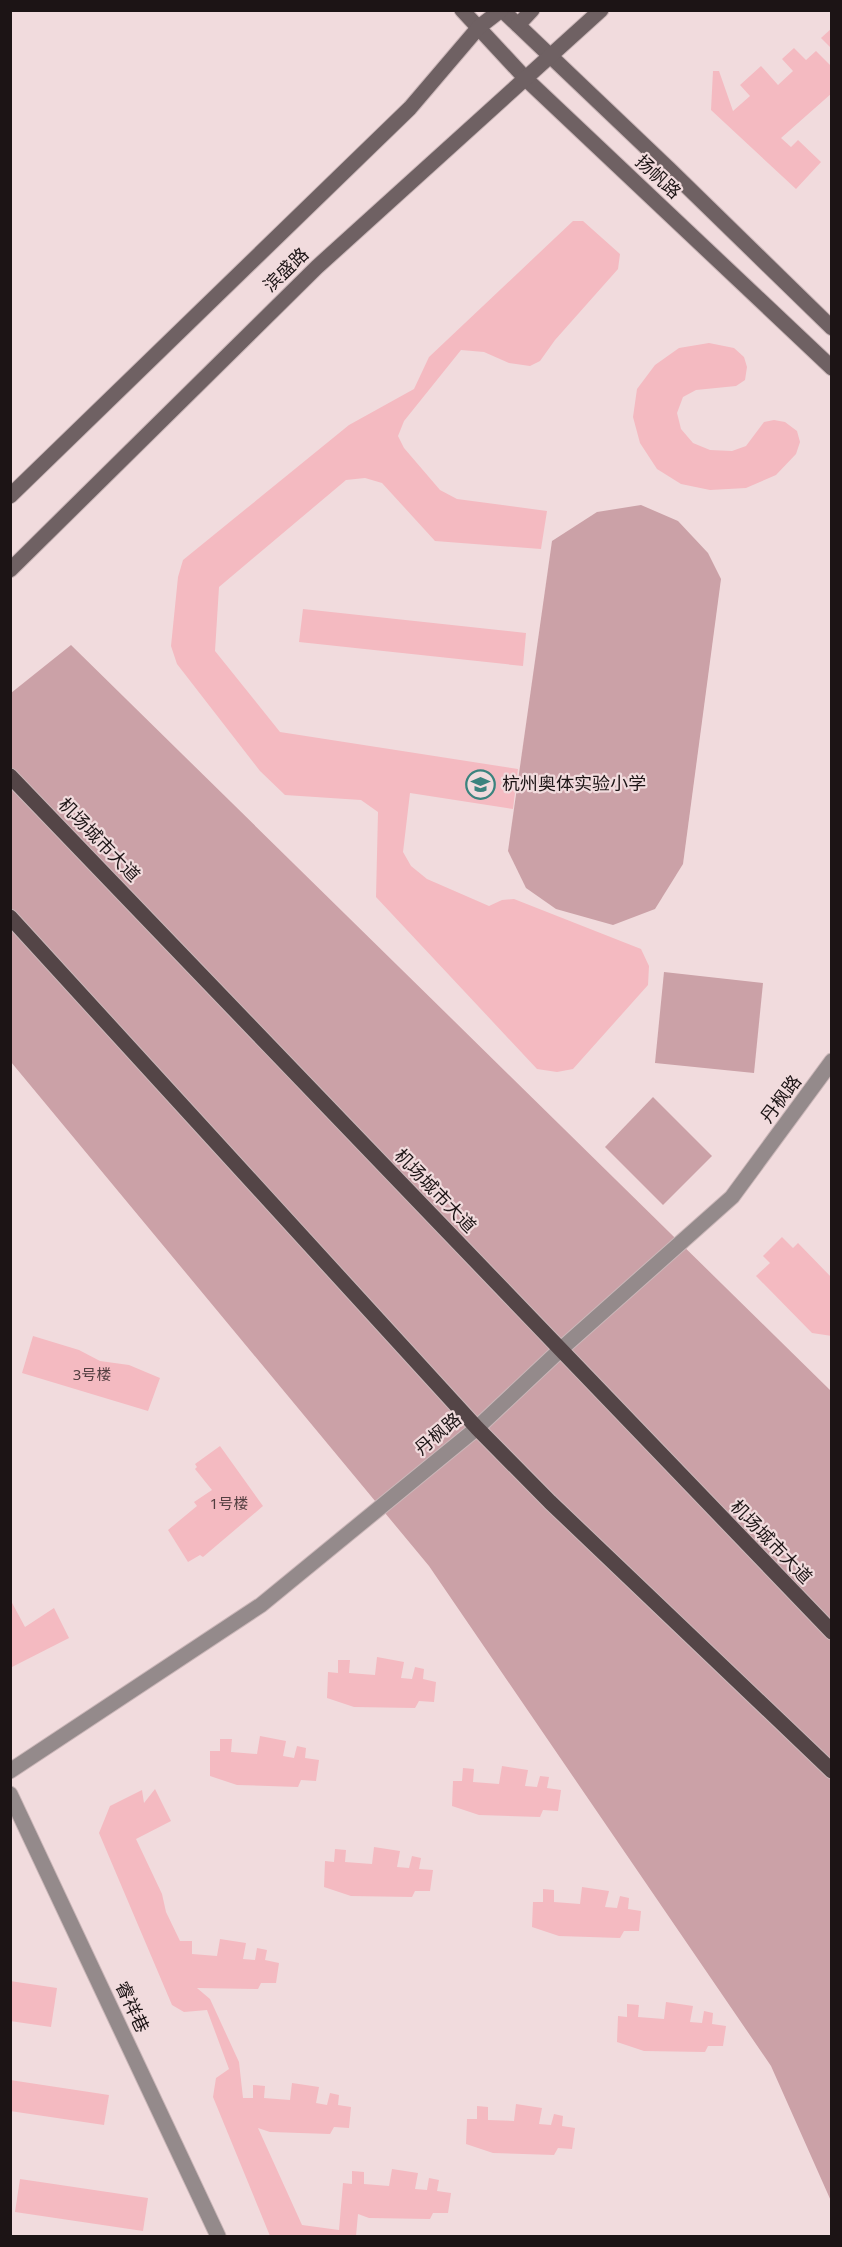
<svg xmlns="http://www.w3.org/2000/svg" width="842" height="2247" viewBox="0 0 842 2247" font-family="'Noto Sans','Noto Sans SC',sans-serif">
	<style>
		.green { fill: #cba1a7 }
		.building { fill: #f4bac1 }
		.lines { fill: none; stroke-linecap: round; stroke-linejoin: round }
		.minor-casing { stroke: #cbb7b9; stroke-width: 17 }
		.tertiary-casing { stroke: #cbb7b9; stroke-width: 17 }
		.secondary-casing { stroke: #cbb7b9; stroke-width: 17 }
		.primary-casing { stroke: #cbb7b9; stroke-width: 17 }
		.minor { stroke: #948a8b; stroke-width: 15 }
		.tertiary { stroke: #948a8b; stroke-width: 15 }
		.secondary { stroke: #6f6163; stroke-width: 15 }
		.primary { stroke: #544547; stroke-width: 15 }
		.labels { text-anchor: middle; stroke-width: 4.5; stroke-linejoin: round; paint-order: stroke }
		.number-label { font-size: 15px; fill: #523e40 }
		.street-label { font-size: 18px; fill: #1c1415; stroke: #f1dbdd }
		.poi-label { font-size: 18px; fill: #1c1415; stroke: #f1dbdd; text-anchor: start }
	</style>
	<rect width="100%" height="100%" fill="#f1dbdd"/>
	<g class="green">
		<path d="M641,505L678,521L708,553L721,579L683,864L655,909L613,925L556,909L526,888L508,851L552,541L597,512Z"/>
		<path d="M71,645L831,1391V2201L771,2066L429,1566L11,1062V693Z"/>
		<path d="M664,972L763,983L754,1073L655,1063Z"/>
		<path d="M653,1097L712,1156L663,1205L605,1147Z"/>
	</g>
	<g class="building">
		<path d="M832,28V49L821,38Z"/>
		<path d="M794,48L806,60L816,51L832,67V93L781,138L791,147L798,140L821,162L796,189L711,110L713,71H719L733,111L750,96L740,85L761,66L778,85L793,71L782,59Z"/>
		<path d="M573,221H583L620,254L618,269L555,340L540,361L530,366L509,363L484,352L461,350L404,421L398,436L404,448L440,490L457,499L547,511L541,549L435,541L382,483L365,478L346,480L219,587L215,651L280,732L518,769L513,809L410,793L403,852L411,866L427,879L489,906L502,900L514,899L641,949L649,966L648,985L573,1069L557,1072L537,1069L376,897L378,812L361,800L285,795L260,771L177,664L171,646L178,577L183,560L349,425L414,389L429,357Z"/>
		<path d="M709,343L734,348L744,357L747,367L745,380L736,386L696,390L683,397L677,413L681,429L693,443L710,450L732,451L746,446L764,422L774,420L785,422L797,431L800,442L796,454L776,475L746,488L710,490L681,484L657,469L640,443L633,417L637,389L655,365L679,348Z"/>
		<path d="M303,609L526,633L523,666L299,642Z"/>
		<path d="M782,1237L793,1248L798,1243L832,1278V1336L812,1333L756,1276L770,1263L763,1256Z"/>
		<path d="M33,1336L79,1350L100,1361L129,1365L160,1378L148,1411L22,1373Z"/>
		<path d="M220,1446L263,1506L203,1557L200,1555L188,1562L168,1530L197,1506L194,1502L212,1490L195,1469L197,1467L195,1464Z"/>
		<path d="M10,1599L25,1627L54,1608L69,1638L10,1668Z"/>
		<path d="M377,1657L404,1662L401,1678L412,1679L415,1667L424,1669L423,1679L436,1682L434,1702L419,1701L415,1708L354,1707L327,1698L328,1672L338,1673V1660H350L349,1673L375,1675Z"/>
		<path d="M260,1736L286,1741L283,1756L294,1758L297,1746L306,1748L305,1758L319,1760L316,1781L301,1780L298,1787L237,1785L210,1776V1751H220V1739H232L231,1752L257,1754Z"/>
		<path d="M502,1766L528,1770L525,1786L537,1787L540,1776L549,1777L547,1788L561,1790L558,1811L543,1810L540,1817L479,1815L452,1806L453,1781H462L463,1768L474,1769L473,1782L499,1784Z"/>
		<path d="M155,1789L171,1821L136,1839L162,1894L166,1912L180,1941H192V1954L217,1956L220,1939L246,1943L243,1959L255,1960L257,1948L267,1950L265,1960L279,1963L276,1983H261L258,1989L197,1988L210,1999L239,2062L243,2098H253V2085L265,2086L264,2098L290,2100L292,2083L319,2087L316,2103L327,2105L330,2093L339,2095L338,2105L351,2107L349,2128L334,2127L330,2134L270,2132L258,2128L302,2225L339,2230L343,2183L352,2184V2171L364,2172V2184L389,2186L392,2169L418,2173L415,2189L427,2190L429,2178L439,2180L437,2191L451,2193L448,2213H433L430,2219L369,2218L358,2214L356,2236H270L213,2097L216,2078L229,2069L207,2010L184,2012L172,2005L99,1833L110,1806L142,1790L144,1803Z"/>
		<path d="M374,1847L400,1851L397,1867L409,1868L412,1856L421,1858L419,1869L433,1870L430,1891H415L412,1897L351,1896L324,1887L325,1861L334,1862L335,1849L346,1850L345,1862L372,1864Z"/>
		<path d="M582,1887L609,1891L605,1907L617,1908L620,1896L629,1898L628,1909L641,1911L639,1931H624L620,1938L559,1936L532,1927L533,1902H543V1889L554,1890V1902L580,1904Z"/>
		<path d="M10,1981L57,1988L51,2027L10,2021Z"/>
		<path d="M666,2002L693,2006L690,2022L702,2023L704,2011L713,2013L712,2024L726,2026L723,2046H708L705,2052L644,2051L617,2042L618,2016L627,2017V2004L639,2005L638,2017L664,2019Z"/>
		<path d="M10,2080L109,2095L104,2125L10,2111Z"/>
		<path d="M516,2104L542,2108L539,2124L551,2125L554,2114L563,2116L562,2126L575,2128L572,2149L558,2148L554,2155L493,2153L466,2144L467,2119H477V2106L488,2107V2120L514,2121Z"/>
		<path d="M20,2179L148,2198L143,2231L15,2212Z"/>
	</g>
	<g class="lines">
		<defs>
			<path id="minor" d="M10,1794L218,2236"/>
			<path id="tertiary" d="M10,1771L261,1605L477,1428L560,1350L732,1197L832,1061"/>
			<g id="secondary">
				<path d="M462,10L527,80L832,368"/>
				<path d="M502,10L669,169L832,328"/>
				<path d="M518,25L532,10"/>
				<path d="M10,496L410,108L479,27L501,10"/>
				<path d="M10,570L317,267L601,10"/>
			</g>
			<g id="primary">
				<path d="M10,776L832,1632"/>
				<path d="M10,917L477,1428L550,1502L832,1771"/>
			</g>
		</defs>
		<use href="#minor" class="minor-casing"/>
		<use href="#tertiary" class="tertiary-casing"/>
		<use href="#secondary" class="secondary-casing"/>
		<use href="#primary" class="primary-casing"/>
		<use href="#minor" class="minor"/>
		<use href="#tertiary" class="tertiary"/>
		<use href="#secondary" class="secondary"/>
		<use href="#primary" class="primary"/>
	</g>
	<defs>
		<symbol id="school-ring" viewBox="-11 -11 22 22"><circle r="9.5" fill="#f1dbdd" stroke="#3b837e" stroke-width="1.5"/><path d="M0-5L7-2L0 1L-7-2ZM-4 1L0 2.5L4 1V4Q0 6-4 4Z" fill="#3b837e"/></symbol>
	</defs>
	<g fill-rule="evenodd">
		<use href="#school-ring" x="464" y="768" width="33" height="33"/>
	</g>
	<g class="labels">
		<g class="number-label">
			<text x="92" y="1380">3号楼</text>
			<text x="229" y="1509">1号楼</text>
		</g>
		<g class="street-label">
			<text transform="translate(658 177) rotate(43)" y="6">扬帆路</text>
			<text transform="translate(286 270) rotate(-44)" y="6">滨盛路</text>
			<text transform="translate(99 840) rotate(46)" y="6">机场城市大道</text>
			<text transform="translate(781 1099) rotate(-53)" y="6">丹枫路</text>
			<text transform="translate(435 1191) rotate(46)" y="6">机场城市大道</text>
			<text transform="translate(438 1434) rotate(-40)" y="6">丹枫路</text>
			<text transform="translate(771 1542) rotate(46)" y="6">机场城市大道</text>
			<text transform="translate(132 2007) rotate(65)" y="6">睿祥巷</text>
		</g>
		<g class="poi-label">
			<text x="502" y="790">杭州奥体实验小学</text>
		</g>
	</g>
	<rect width="842" height="2247" fill="none" stroke="#1c1415" stroke-width="24"/>
</svg>
